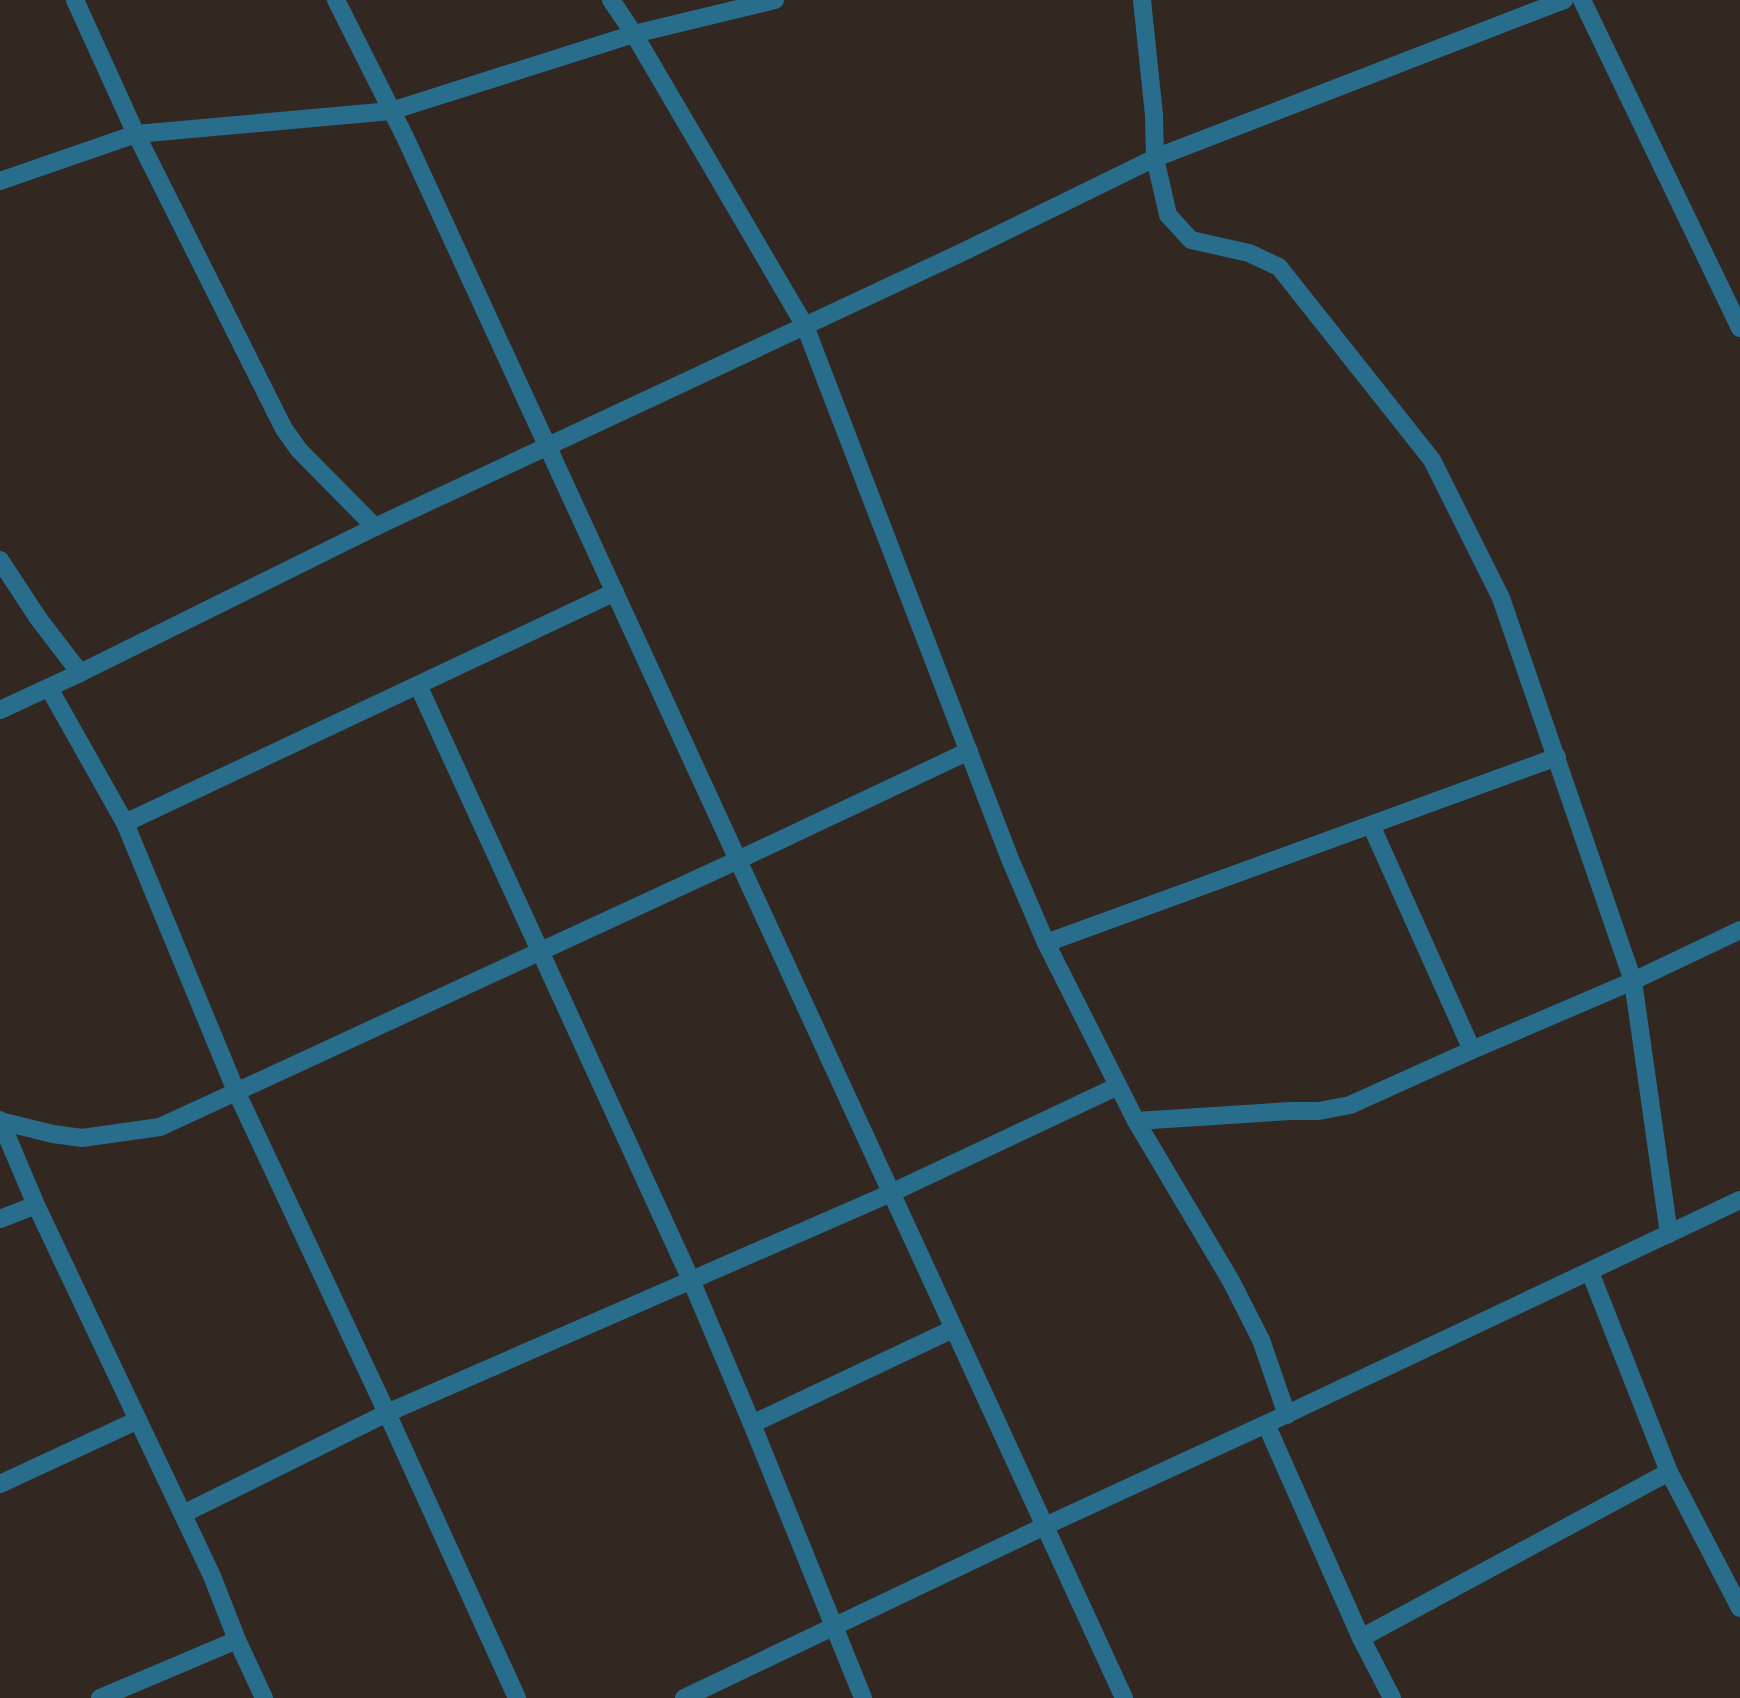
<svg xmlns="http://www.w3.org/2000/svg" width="1740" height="1698" viewBox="0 0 1740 1698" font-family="'Varela Round',sans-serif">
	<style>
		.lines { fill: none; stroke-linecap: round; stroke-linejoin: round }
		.minor { stroke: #296d8d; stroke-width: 18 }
	</style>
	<rect width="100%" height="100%" fill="#322821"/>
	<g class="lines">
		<g class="minor">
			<path d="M75,0L136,134L284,429L299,450L375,527"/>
			<path d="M336,0L405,137L1124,1698"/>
			<path d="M611,0L634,34L805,326L1010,859L1046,943L1136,1121L1231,1281L1261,1340L1287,1415"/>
			<path d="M1564,0L1155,158L1168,215L1191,240L1249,253L1279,267L1432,460L1501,598L1633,981L1669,1234"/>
			<path d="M1582,0L1740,328"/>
			<path d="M0,181L136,134L391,111L634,34L775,0"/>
			<path d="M0,560L38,618L80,673"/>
			<path d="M418,685L691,1280L752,1424L863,1698"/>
			<path d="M49,688L125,823L236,1091L387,1413L517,1698"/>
			<path d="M0,710L80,673L375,527L967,250L1155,158L1154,115L1142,0"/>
			<path d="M125,823L615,592"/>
			<path d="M1371,825L1472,1050"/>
			<path d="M1046,943L1557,757"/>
			<path d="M0,1120L36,1205L212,1576L237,1640L264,1698"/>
			<path d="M0,1121L53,1134L82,1138L160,1127L738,860L969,751"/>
			<path d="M1136,1121L1290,1111H1319L1350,1105L1472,1050L1633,981L1740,930"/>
			<path d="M0,1219L36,1205"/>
			<path d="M1590,1272L1669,1472L1740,1608"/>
			<path d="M752,1424L953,1329"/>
			<path d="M1266,1424L1361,1638L1392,1698"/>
			<path d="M0,1484L138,1420"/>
			<path d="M183,1514L387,1413L891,1193L1118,1086"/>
			<path d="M1361,1638L1669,1472"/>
			<path d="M100,1698L237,1640"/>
			<path d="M684,1698L1045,1526L1266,1424L1740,1200"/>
		</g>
	</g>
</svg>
